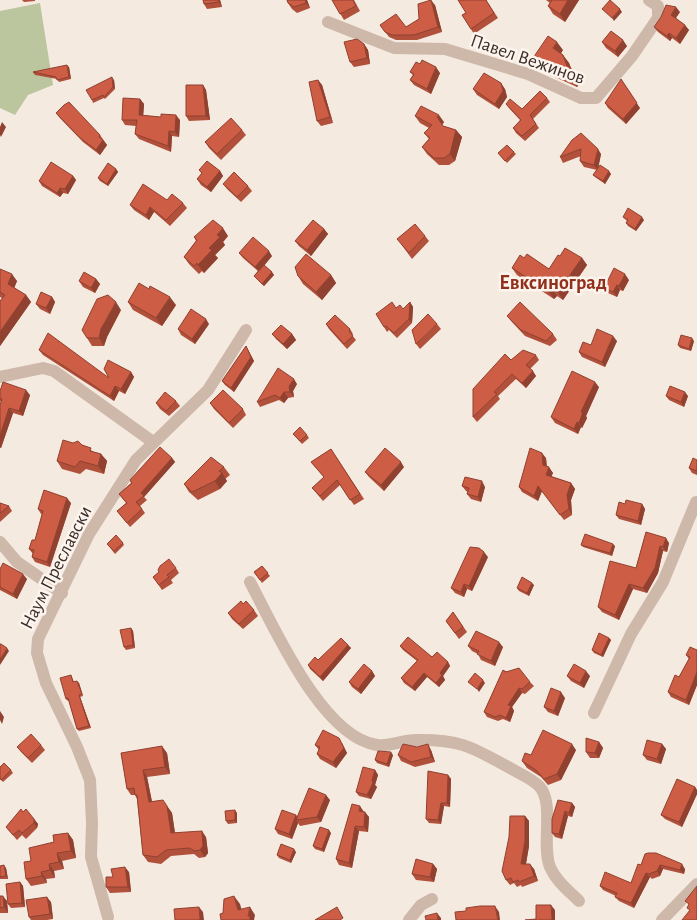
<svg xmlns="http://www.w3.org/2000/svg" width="697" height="920" viewBox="0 0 697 920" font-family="'Alegreya Sans',sans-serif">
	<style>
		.green { fill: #bbc59e }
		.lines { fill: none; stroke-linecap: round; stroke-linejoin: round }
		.minor { stroke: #ceb8aa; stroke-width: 12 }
		.wall { fill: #b1503b }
		.shaded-wall { fill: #904130 }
		.building { fill: #ce5d45; stroke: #904130 }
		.labels { text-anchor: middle; stroke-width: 5; stroke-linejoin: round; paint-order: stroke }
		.street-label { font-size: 19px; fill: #3b2e2a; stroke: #fcf4ed }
		.neighbourhood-label { font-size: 20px; font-weight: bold; fill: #91311d; stroke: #fcf4ed }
	</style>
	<rect width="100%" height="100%" fill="#f5eae0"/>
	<path class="green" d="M40,3L53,85L28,95L15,115L0,108V11Z"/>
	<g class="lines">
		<g class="minor">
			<path d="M328,22L394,48L445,49L528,74L581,98H596L632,56L658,18V6L649,0"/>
			<path d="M0,377L43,368L54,371L153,442"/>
			<path d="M0,542L17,562L62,593"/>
			<path d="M250,582C274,627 322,737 377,745C389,747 403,740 415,740C460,739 472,747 510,768C520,774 531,778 539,786C555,802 541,845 550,867C556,881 569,891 579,901"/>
			<path d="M594,713L631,634L663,582L696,502"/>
			<path d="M108,917L91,857L92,823L90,780L77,747L46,683L37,653L38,639L89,534L136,460L208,390L246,330"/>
			<path d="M409,920L421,905L432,899"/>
			<path d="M662,920L697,884"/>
		</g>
	</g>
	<g class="wall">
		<path d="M22,0H35V1L24,2Z"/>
		<path d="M203,0H220L222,7L207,9L204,4Z"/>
		<path d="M287,0H307L310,8L297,13L292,9L288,3Z"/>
		<path d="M332,0H354L360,11L344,20Z"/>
		<path d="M486,0L498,18L474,34L462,15Z"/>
		<path d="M546,0H579L565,22L553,14L548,6L550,3Z"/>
		<path d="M435,5L442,32L417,40H396L389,37L380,25L406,27L419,19Z"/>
		<path d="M680,12L676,18L689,30L680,44L672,38L670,41L658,32L654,27Z"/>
		<path d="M602,42L627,46L618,57L606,48Z"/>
		<path d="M364,44L368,50L370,64L354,67L350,62Z"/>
		<path d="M563,50L561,53L569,63L571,68L576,72L582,80L577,87L546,73L543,68L539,66L533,58Z"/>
		<path d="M69,67L71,79L59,82L57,79L35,75L33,72Z"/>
		<path d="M410,72L440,73L431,94L414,85L410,80L413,75Z"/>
		<path d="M114,80L115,89L105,99L104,98L93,103L92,100Z"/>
		<path d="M318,80L322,85L333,123L321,126L317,121Z"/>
		<path d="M203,85L206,90L210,120L189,121L186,116Z"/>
		<path d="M473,89H505L507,97L499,109L477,95Z"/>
		<path d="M547,98L550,102L533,119L539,128L525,141L516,133L513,128L520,120L509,108L506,104L522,109Z"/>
		<path d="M140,99L144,104L143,115L180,120L179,137L172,136L171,152L139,139L135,134L136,126L125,125L122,120Z"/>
		<path d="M605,103L640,108L626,124L608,108Z"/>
		<path d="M56,113L100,135L107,145L100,155L83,142L59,117Z"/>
		<path d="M415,116L444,122L442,125L443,126L456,130L462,137L455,161L449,165H439L427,154L422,147L429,139L424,133L429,128L420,123Z"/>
		<path d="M242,130L246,135L221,160L209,148L205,142Z"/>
		<path d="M572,140L601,154L598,167L611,174L605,184L595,177L593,175L597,170L584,167L580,161L581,156L563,163L560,157Z"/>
		<path d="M514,152L516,154L507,163L498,153Z"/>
		<path d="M116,169L118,172L108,186L100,181L98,178Z"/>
		<path d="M199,170L220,171L223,176L211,192L201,185L197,179L202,174Z"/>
		<path d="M73,176L76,180L68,194L63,193L60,197L42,186L39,181Z"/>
		<path d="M223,184L248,186L252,191L241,202L227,189Z"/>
		<path d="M167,200L183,203L187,208L170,226L154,212L149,220L134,210L130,205Z"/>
		<path d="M623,217L644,220L636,231L628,226L626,223L627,221Z"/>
		<path d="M324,229L328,234L311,256L299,246L295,241Z"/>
		<path d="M228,236L223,242L225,245L215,255L218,258L204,273L202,271L199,274L189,264L184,257L196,241L194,237Z"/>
		<path d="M425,236L429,241L412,259L401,244Z"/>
		<path d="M239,253L272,256L264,265L274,275L264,286L254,276L258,271L243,258Z"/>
		<path d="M560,256L582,258L587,265L563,300L557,296L554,299L517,275L512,268L524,258L549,269Z"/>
		<path d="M0,269L17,281L14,288L26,295L31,302L0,346V301L2,298L0,297Z"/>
		<path d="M331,275L336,283L322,300L303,284L298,276Z"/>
		<path d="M96,279L100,284L95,293L83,287L79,281Z"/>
		<path d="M629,280L623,291L620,290L617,297L608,293L604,288Z"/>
		<path d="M52,297L55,302L50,314L40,309L36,304Z"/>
		<path d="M128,302L176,305L162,326L133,310Z"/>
		<path d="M410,302L413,307L412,323L397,338L389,330L387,332L384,327L396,308L403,309Z"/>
		<path d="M121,310L107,337L104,346H92L87,338Z"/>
		<path d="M507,316L553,334L557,340L550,346L525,336L511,321Z"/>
		<path d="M209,324L195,344L181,335L178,329Z"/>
		<path d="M326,324L350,329L353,334L352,335L356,340L347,349L329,329Z"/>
		<path d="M437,324L441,329L420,349L416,344Z"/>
		<path d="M272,334H292L296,340L287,349L276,339Z"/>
		<path d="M617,341L605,367L582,357L579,352L591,345Z"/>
		<path d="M694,341L691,351L680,348L678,345Z"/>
		<path d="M246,346L254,361L234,392L225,385L222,381Z"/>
		<path d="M39,350L109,378L131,372L134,377L125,394L119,391L114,401L43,355Z"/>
		<path d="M536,355L539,360L530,369L536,376L526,388L516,379L498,396L500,399L477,422L473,417L511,360Z"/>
		<path d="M297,384L293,391L294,397L288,398L284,403L279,400L260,407L257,402Z"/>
		<path d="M599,387L586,416L587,418L582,428L581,427L578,434L555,423L551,417Z"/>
		<path d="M0,391L30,395L23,416L13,413L1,448H0V405L1,402L0,401Z"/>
		<path d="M666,396H688L684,407L669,400Z"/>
		<path d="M176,401L180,406L169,416L160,409L156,403Z"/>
		<path d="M210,403L243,409L246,415L233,428L214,409Z"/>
		<path d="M293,434L307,435L309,438L302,444Z"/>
		<path d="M82,445L94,452L101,454L107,461L104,474L86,469L80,474L62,469L57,461Z"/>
		<path d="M331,449L364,499L354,505L340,485L323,501L312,488L324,477L311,462Z"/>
		<path d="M172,458L175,462L144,497L147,500L140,506L145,513L130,527L117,511L126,503L119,494L131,483L130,480Z"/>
		<path d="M546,458L547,467L553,473L551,476L571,483L575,489L571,500L572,515L564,520L542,491L538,501L522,492L519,487Z"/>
		<path d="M697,460V475L692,473L689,468Z"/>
		<path d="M224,467L230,475L225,479L227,481L220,489L198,500L189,492L184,484Z"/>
		<path d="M404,467L384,491L369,477L365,472Z"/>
		<path d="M462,486L485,487L481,502L471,499L467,494L468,492L466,491Z"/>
		<path d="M0,503L9,506L12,511L0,522Z"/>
		<path d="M71,503L50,567L35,562L32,557L33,554L29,549L35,540L42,514H41L38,509Z"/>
		<path d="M625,504H642L645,509L641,525L619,519L616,515Z"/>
		<path d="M646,532L669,543L667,552L663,551L658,573L647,593L633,589L619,620L602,612L598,607L636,568Z"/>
		<path d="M123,543L124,545L115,554L107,544Z"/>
		<path d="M581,545L615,546L612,556L583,547Z"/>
		<path d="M488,557L472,591L467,589L464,597L455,593L451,588Z"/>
		<path d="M262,566L270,576L262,583L254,572Z"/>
		<path d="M176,568L179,573L171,580L173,583L162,590L153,577L159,572Z"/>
		<path d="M0,569L27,579L17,599L0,590Z"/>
		<path d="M534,585L529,596L519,591L517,588Z"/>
		<path d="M243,604L254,610L258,616L243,629L232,619L228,613Z"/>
		<path d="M453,612L467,632L459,639L446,621Z"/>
		<path d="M131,628L133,631L135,648L126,650L124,647Z"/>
		<path d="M609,638L611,640L603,657L594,653L592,650Z"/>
		<path d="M348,645L351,648L323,681L310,669L308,665Z"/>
		<path d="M400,646L448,662L450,666L443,676L445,680L439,687L427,677L415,691L404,683L401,678L417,661L403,650Z"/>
		<path d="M468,646L503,647L495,666L481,660L478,654L472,651Z"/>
		<path d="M697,650V685L689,705L671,697L668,692L679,677L689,659L686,655Z"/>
		<path d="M503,670L530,682L534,686L525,694L522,693L512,707L514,711L510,722L503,719L498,721L487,717L484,712Z"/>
		<path d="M372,671L375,676L361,694L352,687L349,682Z"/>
		<path d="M71,675L74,682L79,683L83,696L80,697L91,728L79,731L77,729L69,701H68L66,699Z"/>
		<path d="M567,676H590L584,688L571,681Z"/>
		<path d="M565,698L558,716L548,712L544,707Z"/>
		<path d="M599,742L603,748L599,758H590L586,752Z"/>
		<path d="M342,743L347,753L336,768L320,759L317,754L319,750L315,745Z"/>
		<path d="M662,744L666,749L661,764L647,760L643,755Z"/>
		<path d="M41,745L45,750L32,763L21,752L17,747Z"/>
		<path d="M417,747L431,750L435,762L415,767L401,761L398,755Z"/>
		<path d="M576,750L561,780L548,785L541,777L527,768L522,761L531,755Z"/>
		<path d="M121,753H167L170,774L147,777L152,801L167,806L172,813L175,833L206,837L208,853L205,857L199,858L194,854L171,856L161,864L148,862L143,855L137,799L135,795H131L127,789Z"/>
		<path d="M393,755L389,767L377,763L375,760Z"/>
		<path d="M0,767L11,770L13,773L3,782L0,779Z"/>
		<path d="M375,770L378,775L375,785L377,787L371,799L359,796L356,792Z"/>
		<path d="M448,775L451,779L450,807L444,806L441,824L429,823L426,819Z"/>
		<path d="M695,787L697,790V794L682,827L665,819L661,815Z"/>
		<path d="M330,800L321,822L300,826L298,823L292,839L278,834L275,829L296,815L297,818Z"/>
		<path d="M572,803L575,807L572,817L568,816L562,839L555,837L552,833V819Z"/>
		<path d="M23,812L34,819L38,824L37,828L26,839L22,835L17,840L6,827Z"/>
		<path d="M364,812L369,817L368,832L359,831L352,868L339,865L336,859Z"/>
		<path d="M237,813V823L228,824L226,821Z"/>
		<path d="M525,816L529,821V846L526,864L534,869L538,881L522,887L521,885L517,887L514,883L510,885L506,880Z"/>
		<path d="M68,833L73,840L76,858L62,861L64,869L54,871L55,878L46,879L47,883L31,886L26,879L31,861L54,842Z"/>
		<path d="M331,833L324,852L315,849L313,846Z"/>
		<path d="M296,852L291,863L279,858L277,855Z"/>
		<path d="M645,854L685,869L684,874L663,869L660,876L652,879L650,877L634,908L619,901L615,897L616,896L603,890L600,886L631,883L641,865Z"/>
		<path d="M433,864L437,869L434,882L416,880L412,874Z"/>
		<path d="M0,866L6,868L8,879H0Z"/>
		<path d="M129,872L131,892L110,893L106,887Z"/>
		<path d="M20,882L23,886L25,907L11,908L8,904Z"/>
		<path d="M0,896L7,901L8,913H0Z"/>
		<path d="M51,902L53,919L47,920H31L29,917Z"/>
	</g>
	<g class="shaded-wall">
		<path d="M218,0H220L222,7L219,2Z"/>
		<path d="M305,0H307L310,8L306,3Z"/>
		<path d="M431,0L435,5L442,32L438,27Z"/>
		<path d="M568,0H579L565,22L560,14Z"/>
		<path d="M676,7L680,12L674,20L671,15Z"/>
		<path d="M620,9L622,12L614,21L612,18Z"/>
		<path d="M685,25L689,30L680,44L676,38Z"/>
		<path d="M669,33L672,38L670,41L667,36Z"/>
		<path d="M623,40L627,46L618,57L615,51Z"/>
		<path d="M557,42L563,50L559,56L553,48Z"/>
		<path d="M364,44L368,50L370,64L367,58Z"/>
		<path d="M563,55L569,63L573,74L567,66Z"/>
		<path d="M67,65L69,67L71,79L69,77Z"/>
		<path d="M436,67L440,73L431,94L427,89Z"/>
		<path d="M576,72L582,80L577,87L571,79Z"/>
		<path d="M112,77L114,80L115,89L113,87Z"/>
		<path d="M621,79L640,108L626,124L623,119Z"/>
		<path d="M318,80L322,85L333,123L330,117Z"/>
		<path d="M501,83L505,89L507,97L499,109L495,104Z"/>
		<path d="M203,85L206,90L210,120L206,116Z"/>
		<path d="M140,99L144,104L143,120L139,115Z"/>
		<path d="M176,115L180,120L179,137L175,132Z"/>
		<path d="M439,115L444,122L442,125L437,117Z"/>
		<path d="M2,122L6,127L1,137L0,135V127Z"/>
		<path d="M456,130L462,137L455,161L450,154Z"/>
		<path d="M169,131L172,136L171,152L168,146Z"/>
		<path d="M103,140L107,145L100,155L96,150Z"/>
		<path d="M598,149L601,154L598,170L594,165Z"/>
		<path d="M116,169L118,172L108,186L107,184Z"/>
		<path d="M220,171L223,176L211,192L207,187Z"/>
		<path d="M609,171L611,174L605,184L603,181Z"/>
		<path d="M73,176L76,180L68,194L65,189Z"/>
		<path d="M60,188L63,193L60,197L57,193Z"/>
		<path d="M150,207L154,212L149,220L146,215Z"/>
		<path d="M642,217L644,220L636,231L635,229Z"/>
		<path d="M223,228L228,236L223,242L225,245L215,255L218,258L204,273L198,265L209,248L217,235Z"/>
		<path d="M324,229L328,234L311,256L307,250Z"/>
		<path d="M269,251L272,256L259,272L255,267Z"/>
		<path d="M582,258L587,265L563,300L558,292Z"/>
		<path d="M272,272L274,275L264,286L262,284Z"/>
		<path d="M12,274L17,281L13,291L8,284Z"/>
		<path d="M625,274L629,280L623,291L619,286Z"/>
		<path d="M331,275L336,283L322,300L316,292Z"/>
		<path d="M96,279L100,284L95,293L91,288Z"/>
		<path d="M617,285L620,290L617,297L613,292Z"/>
		<path d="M552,289L557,296L554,299L549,292Z"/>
		<path d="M26,295L31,302L0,346V332Z"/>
		<path d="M52,297L55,302L50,314L46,308Z"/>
		<path d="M170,297L176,305L162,326L156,318Z"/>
		<path d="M116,302L121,310L107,337L104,346L99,338L101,329Z"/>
		<path d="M410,302L413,307L412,323L409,319Z"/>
		<path d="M206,319L209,324L195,344L192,339Z"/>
		<path d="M292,334L296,340L287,349L283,344Z"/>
		<path d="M613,336L617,341L605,367L602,362Z"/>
		<path d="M692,338L694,341L691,351L689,349Z"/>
		<path d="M246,346L254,361L234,392L231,388Z"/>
		<path d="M533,371L536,376L526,388L522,383Z"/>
		<path d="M131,372L134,377L125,394L121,389Z"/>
		<path d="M294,379L297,384L293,391L294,397L290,392L289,386Z"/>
		<path d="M595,382L599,387L586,416L587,418L582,428L579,423L581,412Z"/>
		<path d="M115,386L119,391L114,401L110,396Z"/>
		<path d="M26,390L30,395L23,416L19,411Z"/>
		<path d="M284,392L288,398L284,403L280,398Z"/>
		<path d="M685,392L688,396L684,407L681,402Z"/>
		<path d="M9,408L13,413L1,448L0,446V436Z"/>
		<path d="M577,422L581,427L578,434L574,429Z"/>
		<path d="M542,453L546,458L547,471L543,465Z"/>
		<path d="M101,454L107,461L104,474L98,466Z"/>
		<path d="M172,458L175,462L144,497L141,493Z"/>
		<path d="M401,462L404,467L384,491L381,485Z"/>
		<path d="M549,467L553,473L550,480L546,475Z"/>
		<path d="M222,473L227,481L220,489L215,481Z"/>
		<path d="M482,481L485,487L481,502L478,497Z"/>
		<path d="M571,483L575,489L571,500L572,515L569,509L567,495Z"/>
		<path d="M538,486L542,491L538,501L534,496Z"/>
		<path d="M67,498L71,503L50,567L47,562Z"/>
		<path d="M642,504L645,509L641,525L638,521Z"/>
		<path d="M666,538L669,543L667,552L663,547Z"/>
		<path d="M613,544L615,546L612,556L610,553Z"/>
		<path d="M660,546L663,551L658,573L647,593L643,588Z"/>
		<path d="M484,552L488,557L472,591L469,586Z"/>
		<path d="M23,574L27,579L17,599L13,594Z"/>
		<path d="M532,583L534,585L529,596L527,593Z"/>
		<path d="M464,584L467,589L464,597L461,592Z"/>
		<path d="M629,584L633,589L619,620L615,615Z"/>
		<path d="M131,628L133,631L135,648L133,645Z"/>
		<path d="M609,638L611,640L603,657L601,655Z"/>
		<path d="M499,642L503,647L495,666L491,661Z"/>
		<path d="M348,645L351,648L323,681L320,677Z"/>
		<path d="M7,648L9,651L0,665V660Z"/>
		<path d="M448,662L450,666L443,676L445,680L439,687L436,683L440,673Z"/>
		<path d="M372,671L375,676L361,694L358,689Z"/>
		<path d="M586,671L590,676L584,688L580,683Z"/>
		<path d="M697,672V685L689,705L686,700Z"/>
		<path d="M424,673L427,677L415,691L412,687Z"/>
		<path d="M483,680L485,683L479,692L477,689Z"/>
		<path d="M77,681L79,683L83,696L82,694Z"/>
		<path d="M519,688L522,693L512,707L514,711L510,722L506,718L508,705Z"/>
		<path d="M561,692L565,698L558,716L554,711Z"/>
		<path d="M79,695L80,697L91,728L89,726Z"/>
		<path d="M0,711L4,717L2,724L0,720Z"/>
		<path d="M339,738L347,753L336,768L333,762Z"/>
		<path d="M599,742L603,748L599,758L595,753Z"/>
		<path d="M428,744L431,750L435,762L431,757Z"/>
		<path d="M572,744L576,750L561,780L557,774Z"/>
		<path d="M662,744L666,749L661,764L657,759Z"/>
		<path d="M162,746L167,753L170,774L165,767Z"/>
		<path d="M391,752L393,755L389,767L387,764Z"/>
		<path d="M143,770L147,777L153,808L149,802Z"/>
		<path d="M375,770L378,775L375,785L377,787L371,799L367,795Z"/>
		<path d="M448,775L451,779L450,807L447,803Z"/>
		<path d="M695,787L697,790V794L682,827L679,822Z"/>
		<path d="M326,795L330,800L321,822L317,817Z"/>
		<path d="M441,803L444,806L441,824L438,820Z"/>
		<path d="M572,803L575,807L572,817L569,813Z"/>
		<path d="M167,806L172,813L176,840L171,833Z"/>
		<path d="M360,806L364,812L363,816L359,811Z"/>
		<path d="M235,810L237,813V823L235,820Z"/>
		<path d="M565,811L568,816L562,839L559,834Z"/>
		<path d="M365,812L369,817L368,832L364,827Z"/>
		<path d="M296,815L299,820H296L298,823L292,839L289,834Z"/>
		<path d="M525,816L529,821V846L525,869L521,864Z"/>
		<path d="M34,819L38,824L37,828L34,823Z"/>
		<path d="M355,826L359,831L352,868L349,863Z"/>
		<path d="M329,830L331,833L324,852L322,849Z"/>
		<path d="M202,831L206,837L208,853L205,857L200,850Z"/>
		<path d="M68,833L73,840L76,858L71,851Z"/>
		<path d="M294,849L296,852L291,863L290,860Z"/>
		<path d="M57,853L62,861L64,869L59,862Z"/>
		<path d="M49,864L54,871L55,878L50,870Z"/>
		<path d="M433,864L437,869L434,882L430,877Z"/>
		<path d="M530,864L534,869L538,881L534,876Z"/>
		<path d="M682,864L685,869L684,874L680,870Z"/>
		<path d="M4,865L6,868L8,879L6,876Z"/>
		<path d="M660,865L663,869L660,876L657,871Z"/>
		<path d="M125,867L129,872L131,892L128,887Z"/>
		<path d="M41,872L46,879L47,883L42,876Z"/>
		<path d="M646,873L650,877L634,908L631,903Z"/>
		<path d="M20,882L23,886L25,907L22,903Z"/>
		<path d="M3,896L7,901L8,913L4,907Z"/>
		<path d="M234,896L240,904L244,918L238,910Z"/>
		<path d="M47,897L51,902L53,919L50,914Z"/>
		<path d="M551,905L555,910V920H552Z"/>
		<path d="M495,906L499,912L500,920H498Z"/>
		<path d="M199,907L203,912L204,920H200Z"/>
		<path d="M250,907L255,915L254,920H250L248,916Z"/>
		<path d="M437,913L441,918V920H438Z"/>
	</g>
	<g class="building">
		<path d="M203,0H218L219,2L204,4Z"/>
		<path d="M287,0H305L306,3L294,7L288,3Z"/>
		<path d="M332,0H353L356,6L340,14Z"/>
		<path d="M431,0L438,27L414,35H392L385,32L380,25L396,14L406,27L419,19L418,4Z"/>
		<path d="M458,0H486L494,13L471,29L462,15L466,13Z"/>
		<path d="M552,0H551H568L560,14L548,6Z"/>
		<path d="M610,0L620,9L612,18L602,9Z"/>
		<path d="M666,5L676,7L671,15L685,25L676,38L669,33L667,36L654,27L661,17Z"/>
		<path d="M611,31L623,40L615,51L602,42Z"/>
		<path d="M548,36L557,42L553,48L563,55L567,66L576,72L571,79L541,65V63L533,58Z"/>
		<path d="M357,39L364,44L367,58L350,62L344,42Z"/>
		<path d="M422,60L436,67L427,89L410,80L414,74L410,72L416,62L420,64Z"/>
		<path d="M67,65L69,77L57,80L56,77L33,72Z"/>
		<path d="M484,73L501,83L503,91L495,104L473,89Z"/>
		<path d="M112,77L113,87L104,97L103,95L92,100L86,90Z"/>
		<path d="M621,79L637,103L623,119L605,103Z"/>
		<path d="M318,80L330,117L317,121L309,82Z"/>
		<path d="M186,85H203L206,116H186Z"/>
		<path d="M540,91L547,98L530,115L536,124L522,136L513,128L521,120L506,104L510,99L522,109Z"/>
		<path d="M123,98L140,99L139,115L161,117V114L176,115L175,132L169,131L168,146L135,134L137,120H122Z"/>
		<path d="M69,102L100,135L99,137L103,140L96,150L79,137L56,113L64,105Z"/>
		<path d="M421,106L439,115L437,117L443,126L456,130L450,154L444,158H434L422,147L430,138L424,133L432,125L415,116Z"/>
		<path d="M231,118L242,130L217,154L205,142Z"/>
		<path d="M581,133L598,149L594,165L580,161L581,149L560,157L572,140Z"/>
		<path d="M507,145L514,152L505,161L498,153Z"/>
		<path d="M207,161L220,171L207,187L197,179L202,173L199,170Z"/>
		<path d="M51,162L73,176L65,189L60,188L57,193L39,181Z"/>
		<path d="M108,163L116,169L107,184L98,178Z"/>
		<path d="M600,165L609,171L603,181L593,175Z"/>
		<path d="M234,172L248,186L237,197L223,184Z"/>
		<path d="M143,184L167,200L172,194L183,203L166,220L150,207L146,215L130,205Z"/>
		<path d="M628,208L642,217L635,229L626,223L628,220L623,217Z"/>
		<path d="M213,220L223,228L217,235L220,237L209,248L212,250L198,265L197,263L194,266L184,257L197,240L194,237Z"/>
		<path d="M313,220L324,229L307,250L295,241Z"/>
		<path d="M415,224L425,236L409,253L397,239Z"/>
		<path d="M253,237L269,251L255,267L239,253Z"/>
		<path d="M565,248L582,258L558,292L552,289L549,292L512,268L520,255L524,258L527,254L549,269L558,255L560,256Z"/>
		<path d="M306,254L331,275L316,292L298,276L295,267Z"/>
		<path d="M264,265L272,272L262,284L254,276Z"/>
		<path d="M614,268L625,274L619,286L617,285L613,292L604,288Z"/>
		<path d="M0,269L12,274L8,284L26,295L0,332V301L5,295L0,292Z"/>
		<path d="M84,272L96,279L91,288L79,281Z"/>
		<path d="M139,283L149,289L150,286L170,297L156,318L128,302Z"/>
		<path d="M41,292L52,297L46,308L36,304Z"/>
		<path d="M108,295L116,302L101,329L99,338H87L82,330L97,299Z"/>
		<path d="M392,302L396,308L400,305L403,309L410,302L409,319L394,333L386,326L384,327L376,314Z"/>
		<path d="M520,302L553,334L546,341L521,330L507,316Z"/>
		<path d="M191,309L206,319L192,339L178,329Z"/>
		<path d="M428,314L437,324L416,344L412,330Z"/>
		<path d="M335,315L350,329L349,331L353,336L344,344L326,324Z"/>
		<path d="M281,325L292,334L283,344L272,334Z"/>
		<path d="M597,329L613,336L602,362L579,352L583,342L591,345Z"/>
		<path d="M48,333L109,378L104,369L108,360L131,372L121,389L115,386L110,396L39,350Z"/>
		<path d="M681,335L692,338L689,349L678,345Z"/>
		<path d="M246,346L251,357L231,388L222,381Z"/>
		<path d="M523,350L536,355L526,365L533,371L522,383L512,374L494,392L497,394L473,417V389L505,354L511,360Z"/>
		<path d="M278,368L294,379L289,386L290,392H284L280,398L275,395L257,402Z"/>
		<path d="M572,371L595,382L581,412H583L579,423L577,422L574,429L551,417Z"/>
		<path d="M3,382L26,390L19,411L9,408L0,436V405L2,399H0V391Z"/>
		<path d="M670,386L685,392L681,402L666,396Z"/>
		<path d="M223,390L243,409L229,423L210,403Z"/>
		<path d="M165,392L176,401L166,411L156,403Z"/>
		<path d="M300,427L307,435L300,441L293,434Z"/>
		<path d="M63,440L73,443L78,441L82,445L91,448L90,451L101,454L98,466L80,461L75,467L57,461Z"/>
		<path d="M160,447L172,458L141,493L144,496L136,502L142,509L127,523L117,511L127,503L119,494L132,483L130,480Z"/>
		<path d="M385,448L401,462L381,485L365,472Z"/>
		<path d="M530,448L542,453L543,465L549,467L546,475L571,483L567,495L569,509L560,515L538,486L534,496L519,487Z"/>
		<path d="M331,449L360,494L350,500L337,480L320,496L312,488L324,477L311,462Z"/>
		<path d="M211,457L224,467L219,471L222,473L215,481L192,492L184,484Z"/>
		<path d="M693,458L697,460V471L689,468Z"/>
		<path d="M465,477L482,481L478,497L467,494L469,488L462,486Z"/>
		<path d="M44,490L67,498L47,562L32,557L34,550L29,549L32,540H35L43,511L38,509Z"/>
		<path d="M626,500L642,504L638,521L616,515L619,502L625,504Z"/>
		<path d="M0,503L9,506L0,513Z"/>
		<path d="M646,532L666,538L663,547L660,546L655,568L643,588L629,584L615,615L598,607L610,561L636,568Z"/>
		<path d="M585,534L613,544L610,553L581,545Z"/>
		<path d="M116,535L123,543L114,551L107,544Z"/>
		<path d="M470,547L479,548L484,552L469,586L464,584L461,592L451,588Z"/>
		<path d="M169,559L176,568L167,575L169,577L159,585L153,577L159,572L158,570L160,566Z"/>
		<path d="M3,563L23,574L13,594L0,587V569Z"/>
		<path d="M262,566L268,573L260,580L254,572Z"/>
		<path d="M522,577L532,583L527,593L517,588Z"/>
		<path d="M241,601L243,604L246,601L254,610L239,624L228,613Z"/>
		<path d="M453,612L463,627L455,633L446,621Z"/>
		<path d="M131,628L133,645L124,647L120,630Z"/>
		<path d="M476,631L499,642L491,661L477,654L479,651L468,646Z"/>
		<path d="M599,633L609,638L601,655L592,650Z"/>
		<path d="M408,637L432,657L437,652L448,662L440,673L442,675L436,683L424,673L412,687L401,678L418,660L400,646Z"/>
		<path d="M341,638L348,645L320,677L308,665L315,657L318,660Z"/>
		<path d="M0,644H1L7,648L0,660Z"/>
		<path d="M690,647L697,650V672L686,700L668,692L675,675L679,677L690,657L686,655Z"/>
		<path d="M364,664L372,671L358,689L349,682Z"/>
		<path d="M574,664L586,671L580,683L567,676Z"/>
		<path d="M519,668L530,682L522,689L519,688L508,705L511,706L506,718L500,715L495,717L484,712L503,670L506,672Z"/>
		<path d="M475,673L483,680L477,689L468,682Z"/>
		<path d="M71,675L73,682L77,681L82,694L79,695L89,726L77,729L68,698L66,699L60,678Z"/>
		<path d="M551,688L561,692L554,711L544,707Z"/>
		<path d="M323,730L339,738L344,748L333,762L317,754L320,747L315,745Z"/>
		<path d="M543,730L572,744L557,774L544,779L536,770L522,761L525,753L531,755Z"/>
		<path d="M31,734L41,745L28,758L17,747Z"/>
		<path d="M586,738L599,742L595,753L586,752Z"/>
		<path d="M647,740L662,744L657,759L643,755Z"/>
		<path d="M403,744L417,747L428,744L431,757L411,762L398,755Z"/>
		<path d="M162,746L165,767L143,770L149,802L163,800L167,806L171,833L202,831L203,846L200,850L195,851L189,848L166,850L157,857L143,855L137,795H135L134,788L127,789L121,753Z"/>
		<path d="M378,751L391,752L387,764L375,760Z"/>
		<path d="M4,763L11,770L1,780L0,778V767Z"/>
		<path d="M363,767L375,770L372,780L373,783L367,795L356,792Z"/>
		<path d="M428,771L448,775L447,803H441L438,820L426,819Z"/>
		<path d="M677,779L695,787L679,822L661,815Z"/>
		<path d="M309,788L326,795L317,817L296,820Z"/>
		<path d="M558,800L572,803L569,813L565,811L559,834L552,833V819Z"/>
		<path d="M352,804L360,806L359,811L365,812L364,827L355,826L349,863L336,859Z"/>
		<path d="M21,809L23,812L26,809L34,819V823L22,833L19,830L13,835L6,827Z"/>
		<path d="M235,810V820L226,821L225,811Z"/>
		<path d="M282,810L296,815L289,834L275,829Z"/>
		<path d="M510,816H525V841L521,864H530L534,876L519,882L518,880L513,882L511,878L506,880L502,871L509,837Z"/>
		<path d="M320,827L329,830L322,849L313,846Z"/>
		<path d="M68,833L71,851L57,853L59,862L49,864L50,870L41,872L42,876L26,879L24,862L31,861L29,848L54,842L53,835Z"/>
		<path d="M281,844L294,849L290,860L277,855Z"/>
		<path d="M648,853H656L682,864L680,870L660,865L657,871L649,874L646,873L631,903L615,897L617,893L600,886L605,872L631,883L638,864L641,865L645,854Z"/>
		<path d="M416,859L433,864L430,877L412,874Z"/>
		<path d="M4,865L6,876L0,877V866Z"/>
		<path d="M125,867L128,887H106V877H113L111,869Z"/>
		<path d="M20,882L22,903L8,904L6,884Z"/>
		<path d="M697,886V920H682L690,910L687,908L689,904L685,901Z"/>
		<path d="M0,896H3L4,907L0,908Z"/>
		<path d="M234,896L238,910L250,907L248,916H250V920H221L220,914L223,913L224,899Z"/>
		<path d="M47,897L50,914L29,917L26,900Z"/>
		<path d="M536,905H551L552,920H525L536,919Z"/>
		<path d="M480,906H495L498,920H456L455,912L466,911V908Z"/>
		<path d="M199,907L200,920H175L174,909Z"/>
		<path d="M337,907L343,918L340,920H315Z"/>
		<path d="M437,913L438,920H426L425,916Z"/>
	</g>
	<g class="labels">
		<g class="street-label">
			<text transform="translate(528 58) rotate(19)" y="7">Павел Вежинов</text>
			<text transform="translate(55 567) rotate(-63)" y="7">Наум Преславски</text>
		</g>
		<g class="neighbourhood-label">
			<text x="553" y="289">Евксиноград</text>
		</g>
	</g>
</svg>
